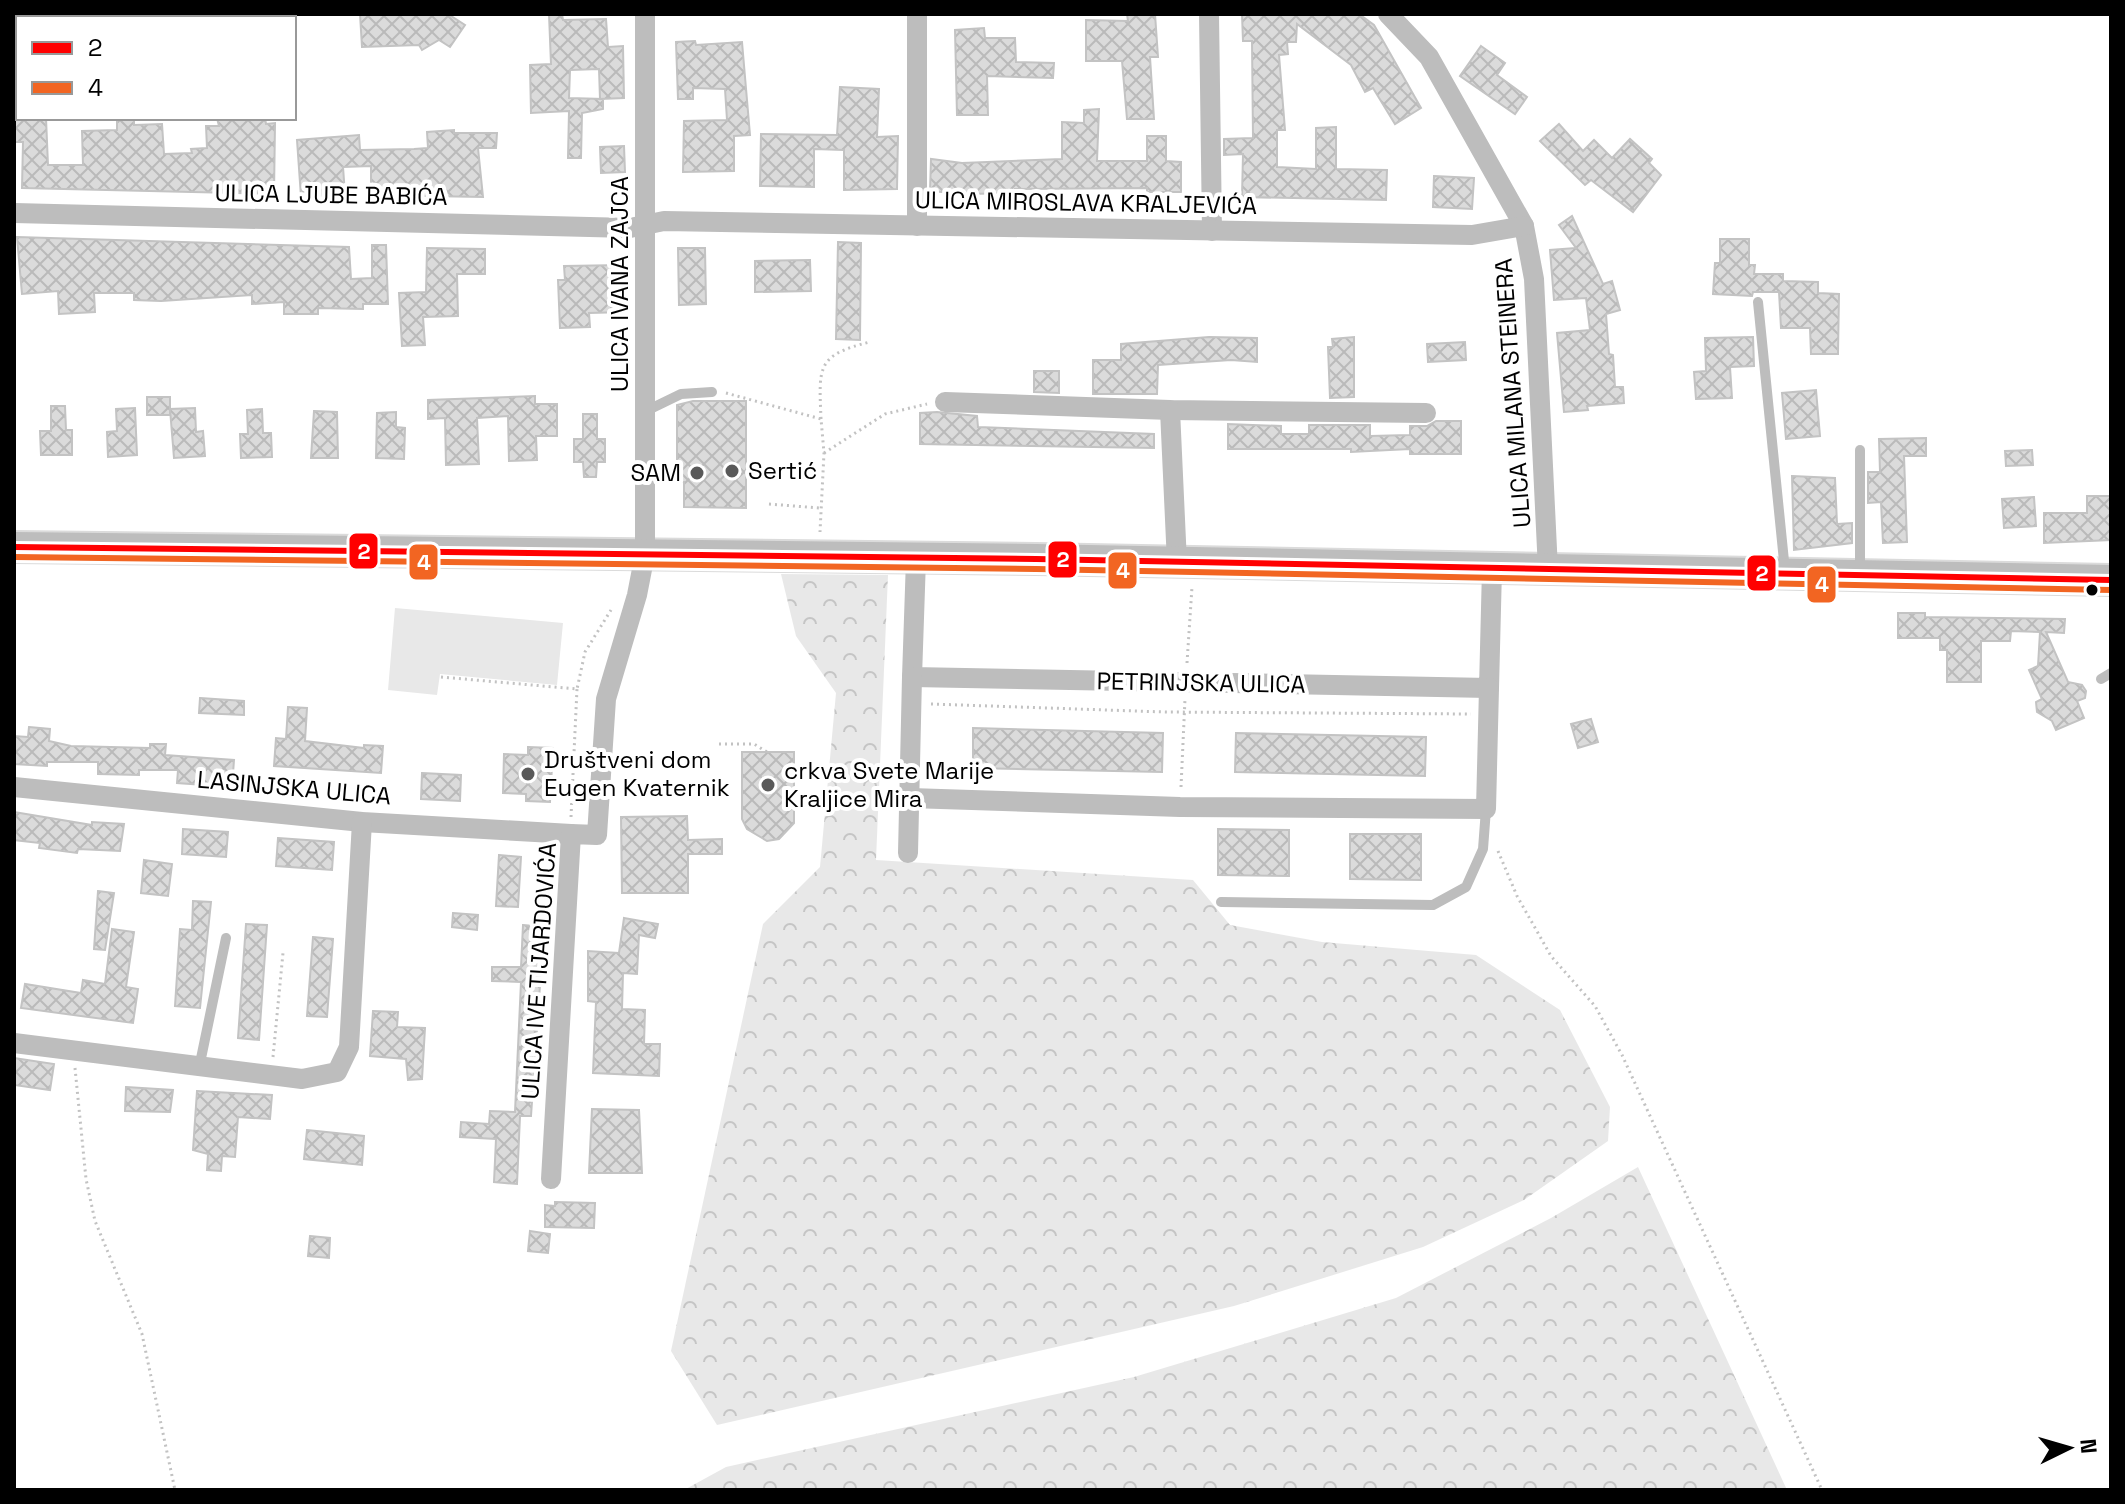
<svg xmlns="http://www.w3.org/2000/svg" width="2125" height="1504" viewBox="0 0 2125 1504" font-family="'Space Grotesk',sans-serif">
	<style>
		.green { fill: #e8e8e8 }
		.forest { fill: url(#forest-crowns) }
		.building { fill: url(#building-cross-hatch); stroke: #c3c3c3; stroke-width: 2 }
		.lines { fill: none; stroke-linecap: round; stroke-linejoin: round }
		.primary-casing { stroke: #dbdbdb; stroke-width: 34 }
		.path { stroke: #c2c2c2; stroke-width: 3; stroke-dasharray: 2 4; stroke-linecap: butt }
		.service { stroke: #bdbdbd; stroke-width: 10 }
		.minor { stroke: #bdbdbd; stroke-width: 20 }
		.primary { stroke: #bdbdbd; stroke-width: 30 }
		.bus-1-casing { stroke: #fff; stroke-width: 12 }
		.bus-2-casing { stroke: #fff; stroke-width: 12 }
		.bus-1 { stroke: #f00; stroke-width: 6 }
		.bus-2 { stroke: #f26522; stroke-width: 6 }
		.poi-dot { fill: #595959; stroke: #fff; stroke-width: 3 }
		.bus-dot { fill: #000; stroke: #fff; stroke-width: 3 }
		.labels { text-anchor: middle; stroke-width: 8; stroke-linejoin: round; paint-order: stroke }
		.street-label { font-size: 24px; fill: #000; stroke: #fff }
		.poi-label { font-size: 24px; fill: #000; stroke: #fff; text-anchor: start }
		.line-badge { stroke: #fff; stroke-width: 3 }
		.badge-label { font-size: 22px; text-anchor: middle; font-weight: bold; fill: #fff }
	</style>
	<defs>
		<pattern id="forest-crowns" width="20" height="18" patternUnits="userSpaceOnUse" patternTransform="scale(2)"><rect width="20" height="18" fill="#e8e8e8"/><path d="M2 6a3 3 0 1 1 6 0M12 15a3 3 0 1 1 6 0" fill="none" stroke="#c5c5c5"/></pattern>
		<pattern id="building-cross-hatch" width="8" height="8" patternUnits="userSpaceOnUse" patternTransform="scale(2)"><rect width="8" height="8" fill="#dbdbdb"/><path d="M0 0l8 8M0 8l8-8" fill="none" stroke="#bababa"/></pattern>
	</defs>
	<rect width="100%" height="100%" fill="#fff"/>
	<path class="green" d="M395,608L563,623L557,685L440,674L437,695L388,690Z"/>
	<g class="forest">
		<path d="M781,574L888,575L876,860L1193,880L1230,925L1322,942L1476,955L1560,1010L1610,1107L1608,1141L1524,1200L1423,1247L1234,1306L717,1425L671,1351L763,924L820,867L836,693L796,636Z"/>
		<path d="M1638,1167L1787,1490H684L726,1467L1134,1377L1396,1298L1551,1218Z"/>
	</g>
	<g class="building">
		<path d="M360,14H448L465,25L450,47L439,40L422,50L419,45L362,47Z"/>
		<path d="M549,14H562L563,20L606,19L608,47L623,46L624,98L600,99L599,69L570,70L569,98L603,99V109L582,113L581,158H568L569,111L531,113L530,65L551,64Z"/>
		<path d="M1127,14H1155L1158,57H1150L1154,119H1127L1122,61H1086V20L1128,21Z"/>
		<path d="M1242,14H1359L1374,25L1421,108L1395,124L1373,88L1365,92L1351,65L1297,24L1296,42H1287L1288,54L1279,55L1285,130H1277V167L1316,169V128L1336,127V169L1387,170L1386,200L1242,197L1243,154L1224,155V139L1253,138L1252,41H1243Z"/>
		<path d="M984,28L985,38H1015L1016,62L1054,63L1053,78L987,76L988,115H957L955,30Z"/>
		<path d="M695,41L696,45L742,42L750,135L734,136V171L683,172L684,121L727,120L725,89L693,88V99H678L676,42Z"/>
		<path d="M1481,46L1505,63L1497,75L1527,97L1515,114L1460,76Z"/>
		<path d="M840,87L879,89L877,137L898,136L897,189L844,190V150L814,149V187L760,186L761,134L837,135Z"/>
		<path d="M1099,109L1097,161H1147V136H1166V161L1181,162V192H1147V188L1015,189V193L968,194L930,191L931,159L962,163L1062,159V122L1084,123V110Z"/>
		<path d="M14,118H46L48,165H83L82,131L117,130V118H134V125L162,124L164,154L192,153L191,149L207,148L206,126H219L217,118H265L266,124L275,123L274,194L22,188L23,142H14Z"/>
		<path d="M1559,124L1583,151L1594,140L1612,158L1630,139L1652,159L1649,163L1661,175L1633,212L1591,180L1585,185L1540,141Z"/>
		<path d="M454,130V133H497L496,148H478L483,197L371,195V166L343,167L345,194L301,197L297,140L359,135L360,150L414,149L428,148L427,132Z"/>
		<path d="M624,146L625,172L601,173L600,147Z"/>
		<path d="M1434,176L1474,178L1472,209L1433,207Z"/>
		<path d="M1572,216L1603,284L1612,281L1620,310L1606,314L1609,354L1613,355L1615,387H1623L1624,403L1587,406L1588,410L1564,412L1557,333L1590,330L1586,298L1554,300L1550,250L1576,248L1559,225Z"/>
		<path d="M17,237L349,247L351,279L372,278V245H386L388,304H363V309L318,308V314H284V302L252,304V295L161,301L134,300V293H94L95,312L59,314L58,291L22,294Z"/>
		<path d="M1720,239H1749V265H1755L1754,274H1783V281L1818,282V293L1839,294L1838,354H1811L1810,328H1781L1779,292H1753L1752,296L1713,294L1715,263H1720Z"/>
		<path d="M838,242L861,243L860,340L836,339Z"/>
		<path d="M427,248L485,249V274H457L458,316L423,317L425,345L402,346L399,293L426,292Z"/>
		<path d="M678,248H705L706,304L679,305Z"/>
		<path d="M810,260L811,291L755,292V261Z"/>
		<path d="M623,265L625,312L589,313L590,327L560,328L558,280H565L564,266Z"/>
		<path d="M1209,337L1257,338V362L1231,360L1158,365L1157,394H1093V360H1121V344Z"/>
		<path d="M1354,337V397L1330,398L1328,347H1333L1332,339Z"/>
		<path d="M1753,337L1754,366L1730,367L1732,398L1696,399L1694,372L1706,371L1705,338Z"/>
		<path d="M1465,342L1466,360L1428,362L1427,344Z"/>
		<path d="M1034,371H1059V393L1034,392Z"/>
		<path d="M1816,390L1820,436L1786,439L1782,393Z"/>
		<path d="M535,396V404H557V436H536L537,460L509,461L508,416L477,418L479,464L446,465L445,418L428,419V400Z"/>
		<rect x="147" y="397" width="23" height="18"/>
		<path d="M693,401H746V508L684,507V482H677V405Z"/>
		<path d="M51,406H65L66,430H72V455H41L40,431H51Z"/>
		<path d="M135,408L137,455L108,457L107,432L117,431L116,409Z"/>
		<path d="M195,408L196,432L203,431L205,456L174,458L170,409Z"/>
		<path d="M262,409L263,433H271L272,457L241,458L240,434H248L247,410Z"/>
		<path d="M314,411L337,412L338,458H311Z"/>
		<path d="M396,412V427L405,428L404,459L376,458L377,413Z"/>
		<path d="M937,412L977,416L978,427L1154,434V448L920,444V413Z"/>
		<path d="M583,414H597V439H605V462H597L596,477H584L583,462H574V439H583Z"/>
		<path d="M1436,421H1461V454H1410V449L1351,452V449H1228V424L1281,426V434H1309V425H1370V436L1410,435V426H1427Z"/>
		<path d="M1926,438V456H1904L1907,542L1883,543L1881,502L1868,503V472H1880L1879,439Z"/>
		<path d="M2032,450L2033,465L2006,466L2005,451Z"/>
		<path d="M1792,476L1835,478L1837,524L1852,523V543L1794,550Z"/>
		<path d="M2087,496H2111V540L2044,543V513H2087Z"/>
		<path d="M2034,497L2036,526L2004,528L2002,499Z"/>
		<path d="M1898,613H1925V617L2065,619L2064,633L2046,632L2068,682L2082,685L2086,691L2085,698L2077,701L2084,718L2056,730L2052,721L2037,712L2036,702L2042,699L2029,670L2038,666L2040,632L2011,631L2010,641H1981V682H1947V650H1940V638H1898Z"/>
		<path d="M200,698L244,701V715L199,713Z"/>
		<path d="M288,707L307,708L305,741L364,748V745L383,746L381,773L274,766L276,738L286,739Z"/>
		<path d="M1591,719L1598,742L1578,748L1571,724Z"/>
		<path d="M29,727L50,729L49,741L71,746L150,748V744H166L165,755L234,760L232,787L177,783L178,770H139V775L98,774V762H47V766L14,764V736L28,737Z"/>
		<path d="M973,728L1163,733L1162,772L973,768Z"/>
		<path d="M1236,733L1426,737L1425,776L1235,772Z"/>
		<path d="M528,747L553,748L550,802L526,801V794L503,793L504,754L528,755Z"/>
		<path d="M742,752H794V823L779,839L767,841L747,829L742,819Z"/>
		<path d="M422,773L461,775L460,801L421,799Z"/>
		<path d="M14,812L92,825V822L124,824L120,851L78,849L77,853L39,848L40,843L14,840Z"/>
		<path d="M687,816L688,840L722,839V854H688V893H622L621,817Z"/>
		<path d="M183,829L228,832L226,857L182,854Z"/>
		<path d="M1218,829L1289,830V876L1218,875Z"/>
		<path d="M1350,834H1421V880L1350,879Z"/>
		<path d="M278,838L334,842L332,870L276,866Z"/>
		<path d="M499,855L521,857L518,907L496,906Z"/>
		<path d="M144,860L172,864L168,896L141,893Z"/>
		<path d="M98,891L114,893L105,950L94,949Z"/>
		<path d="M193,901L211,902L200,1008L175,1006L180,929L192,930Z"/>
		<path d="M453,913L478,915L477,930L452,927Z"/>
		<path d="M624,918L658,924L655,938L639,935L637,974L623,973L622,1009L645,1010L644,1044H660L659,1076L593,1073L596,1002L588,1001V951L619,953Z"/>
		<path d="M246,924L267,925L259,1040L238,1038Z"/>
		<path d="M523,925L544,927L531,1116H520L517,1184L494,1182L496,1139L460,1137L461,1122L489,1124L490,1111L515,1112L521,982L492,981V967H521Z"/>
		<path d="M112,929L134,932L126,987L138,989L133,1023L21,1008L25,984L81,993L83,980L105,984Z"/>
		<path d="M313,937L333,939L327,1017L307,1016Z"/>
		<path d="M373,1011L398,1012L397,1027L425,1028L422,1079L408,1080L406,1059L370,1056Z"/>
		<path d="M14,1058L54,1064L50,1090L14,1085Z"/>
		<path d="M126,1087L173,1090L170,1112L125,1111Z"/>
		<path d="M197,1091L272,1095L270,1119L238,1117L235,1157L222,1156L221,1171L207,1170L208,1154L193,1150Z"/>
		<path d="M592,1109L639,1110L642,1173H589Z"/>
		<path d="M307,1130L364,1136L362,1165L304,1159Z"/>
		<path d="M555,1202L595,1203L594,1228L545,1227V1205L555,1206Z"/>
		<path d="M530,1231L550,1234L548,1253L528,1251Z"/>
		<path d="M310,1236L330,1238L329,1258L308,1256Z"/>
	</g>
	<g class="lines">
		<defs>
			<path id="primary" d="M14,547L1036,559L2111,580"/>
		</defs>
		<use href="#primary" class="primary-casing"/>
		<g class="path">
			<path d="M726,393L821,419L824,453L820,532"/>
			<path d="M821,419C819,367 816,355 870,342"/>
			<path d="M824,453L885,414L927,404"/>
			<path d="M769,504L819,508"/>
			<path d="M1187,663L1192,587"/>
			<path d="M441,677L577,689L585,652L611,610"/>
			<path d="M931,704L1165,712L1471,714"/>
			<path d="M719,744H754L767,752"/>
			<path d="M1181,787L1185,699"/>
			<path d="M571,817L577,689"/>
			<path d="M1498,851L1517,896L1551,956L1595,1006L1622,1055L1822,1490"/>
			<path d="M273,1057L283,953"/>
			<path d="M75,1068L86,1179L95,1221L142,1334L175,1490"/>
		</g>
		<g class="service">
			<path d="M1758,302L1785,571"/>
			<path d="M646,411L681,394L712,392"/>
			<path d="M1860,450V572"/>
			<path d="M2101,679L2111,673"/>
			<path d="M1221,902L1433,905L1466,887L1483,849L1486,809"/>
			<path d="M199,1068L226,938"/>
		</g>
		<g class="minor">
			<path d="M1209,14L1212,231"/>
			<path d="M1388,14L1429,57L1524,226L1534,279L1548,570"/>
			<path d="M14,213L630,228L664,221L1472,235L1524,226"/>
			<path d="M917,226V14"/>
			<path d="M945,402L1170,410L1426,413"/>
			<path d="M1170,410L1177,563"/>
			<path d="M916,559L912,677L1489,688L1492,569"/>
			<path d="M14,787L362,822L571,834"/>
			<path d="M910,798L1180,807L1486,809L1489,688"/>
			<path d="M908,853L912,677"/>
			<path d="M14,1043L302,1079L337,1072L349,1047L362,822"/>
			<path d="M551,1179L571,834L597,835L606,699L637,595L645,554V14"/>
		</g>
		<use href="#primary" class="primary"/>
		<defs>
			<path id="bus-1" d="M14,547L1036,559L2111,580"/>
			<path id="bus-2" d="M14,557L1036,569L2111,590"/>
		</defs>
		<use href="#bus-1" class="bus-1-casing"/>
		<use href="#bus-2" class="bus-2-casing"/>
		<use href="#bus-1" class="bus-1"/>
		<use href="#bus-2" class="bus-2"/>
	</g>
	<g class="poi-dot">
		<circle cx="732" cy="471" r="8"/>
		<circle cx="697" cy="473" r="8"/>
		<circle cx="528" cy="774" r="8"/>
		<circle cx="768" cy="785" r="8"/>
	</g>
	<circle class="bus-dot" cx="2092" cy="590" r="7"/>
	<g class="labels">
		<g class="street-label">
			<text transform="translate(331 195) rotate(1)" y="8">ULICA LJUBE BABIĆA</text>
			<text transform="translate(1086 203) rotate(1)" y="8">ULICA MIROSLAVA KRALJEVIĆA</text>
			<text transform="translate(620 284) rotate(-90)" y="8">ULICA IVANA ZAJCA</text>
			<text transform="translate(1513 393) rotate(-94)" y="8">ULICA MILANA STEINERA</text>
			<text transform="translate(1201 683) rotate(1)" y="8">PETRINJSKA ULICA</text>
			<text transform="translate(294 788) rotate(5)" y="8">LASINJSKA ULICA</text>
			<text transform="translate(539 971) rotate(-86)" y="8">ULICA IVE TIJARDOVIĆA</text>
		</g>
		<g class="poi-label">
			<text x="748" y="479">Sertić</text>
			<text x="681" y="481" text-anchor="end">SAM</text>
			<text x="544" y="768">Društveni dom<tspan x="544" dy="28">Eugen Kvaternik</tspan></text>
			<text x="784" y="779">crkva Svete Marije<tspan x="784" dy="28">Kraljice Mira</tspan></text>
		</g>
	</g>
	<g class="line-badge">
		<rect x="348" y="532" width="31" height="38" rx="8" fill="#f00"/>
		<rect x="1047" y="540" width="31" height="39" rx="8" fill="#f00"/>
		<rect x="408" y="543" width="31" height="38" rx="8" fill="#f26522"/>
		<rect x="1107" y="551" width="31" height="39" rx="8" fill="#f26522"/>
		<rect x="1746" y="554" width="31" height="38" rx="8" fill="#f00"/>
		<rect x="1806" y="565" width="31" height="39" rx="8" fill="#f26522"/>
	</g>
	<g class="badge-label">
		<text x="364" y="559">2</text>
		<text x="1063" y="567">2</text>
		<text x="424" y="570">4</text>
		<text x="1123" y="578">4</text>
		<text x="1762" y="581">2</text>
		<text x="1822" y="592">4</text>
	</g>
	<rect width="2125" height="1504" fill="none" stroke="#000000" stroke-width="32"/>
	<rect x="16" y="16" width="280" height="104" fill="#ffffff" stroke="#999999" stroke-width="2"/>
	<rect x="32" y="42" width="40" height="12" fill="#ff0000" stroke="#999999" stroke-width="2"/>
	<text x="88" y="56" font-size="24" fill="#000000">2</text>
	<rect x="32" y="82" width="40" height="12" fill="#f26522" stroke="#999999" stroke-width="2"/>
	<text x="88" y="96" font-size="24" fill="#000000">4</text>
	<g transform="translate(2069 1448) rotate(85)" stroke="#ffffff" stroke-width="6" paint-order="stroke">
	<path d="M0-6L14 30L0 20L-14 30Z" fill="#000000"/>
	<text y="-12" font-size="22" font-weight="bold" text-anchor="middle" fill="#000000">N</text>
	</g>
</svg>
